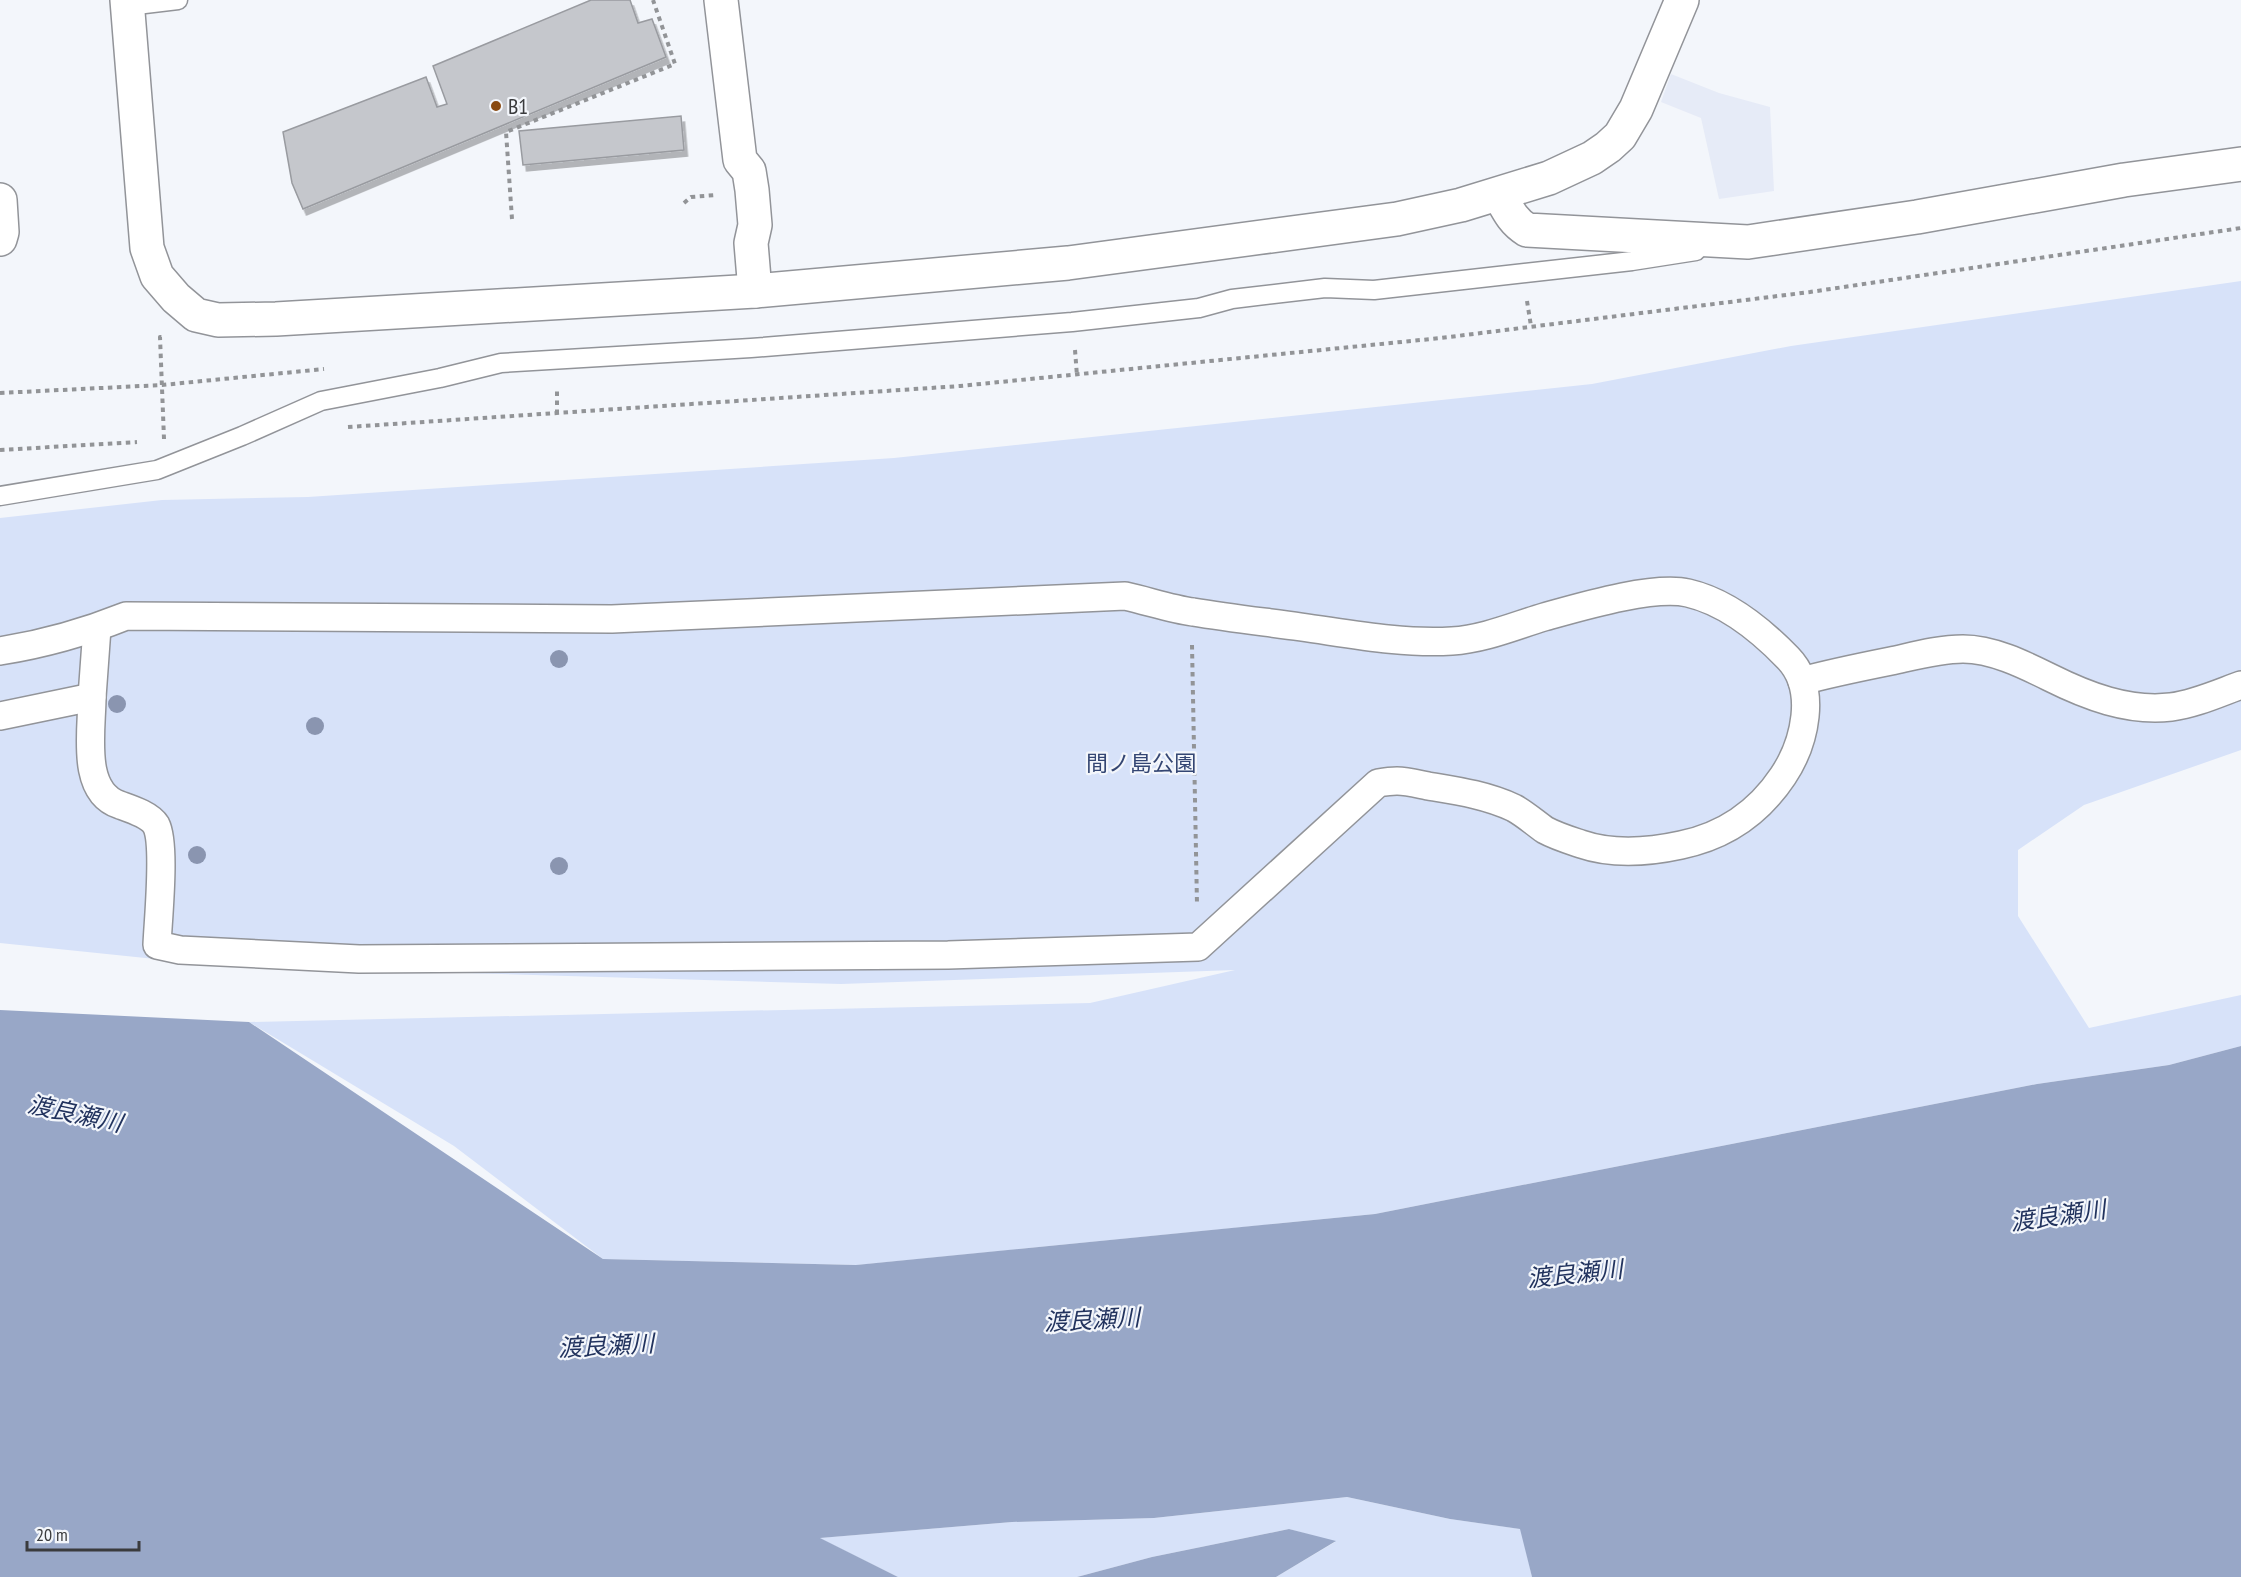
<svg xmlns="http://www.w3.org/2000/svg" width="2241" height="1577" viewBox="0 0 2241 1577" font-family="'PT Sans Narrow','Noto Sans JP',sans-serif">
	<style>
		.built { fill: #e6ebf7 }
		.green { fill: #d7e2f9 }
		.water { fill: #98a7c7 }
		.building { fill: #c5c7cc; stroke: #999ba0; stroke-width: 1.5; filter: url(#shadow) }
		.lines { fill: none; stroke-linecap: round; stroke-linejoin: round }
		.service-casing { stroke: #929499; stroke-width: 21 }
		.pedestrian-casing { stroke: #929499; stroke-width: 30 }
		.minor-casing { stroke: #929499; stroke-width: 36 }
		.path { stroke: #929497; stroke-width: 4; stroke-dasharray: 4.5 4.5; stroke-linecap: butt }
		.service { stroke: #fff; stroke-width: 18 }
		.pedestrian { stroke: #fff; stroke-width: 27 }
		.minor { stroke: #fff; stroke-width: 33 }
		.tree { fill: #8a95b0 }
		.poi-dot { fill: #894910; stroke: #f3f6fb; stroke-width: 2 }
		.labels { text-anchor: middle; stroke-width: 4.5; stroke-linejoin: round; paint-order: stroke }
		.poi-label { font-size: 22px; fill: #3a3b3d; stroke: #f3f6fb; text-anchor: start }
		.park-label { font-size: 22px; fill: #344673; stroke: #f3f6fb }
		.water-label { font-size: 24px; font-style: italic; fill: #22335e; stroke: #f3f6fb }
	</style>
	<defs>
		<filter id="shadow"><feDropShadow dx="3.5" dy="6" stdDeviation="0" flood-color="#0004"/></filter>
	</defs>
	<rect width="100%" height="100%" fill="#f3f6fb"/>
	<path class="built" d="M1671,74L1719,93L1770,107L1774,191L1719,199L1701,118L1661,102Z"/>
	<g class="green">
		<path d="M2241,281V750L2084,805L2018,850V916L2089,1028L2241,995V1046L2169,1065L2037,1084L1375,1214L857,1265L603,1259L454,1146L249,1022L1090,1003L1235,970L841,984L223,966L0,943V518L162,500L308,497L894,458L1592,384L1791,346Z"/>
		<path d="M1347,1497L1450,1519L1521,1529L1532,1577H1276L1335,1542L1289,1529L1152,1557L1077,1577H898L819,1538L1012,1522L1154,1518Z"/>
	</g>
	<g class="water">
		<path d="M0,1010L249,1022L603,1259L856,1265L1375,1214L2037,1084L2169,1065L2241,1046V1577H1532L1520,1529L1450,1519L1347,1497L1154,1518L1012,1522L820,1538L898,1577H0Z"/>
		<path d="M1289,1529L1336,1541L1276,1577H1077L1152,1557Z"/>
	</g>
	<g class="building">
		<path d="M591,0H630L638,23L652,19L666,57L303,209L292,183L283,132L426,77L437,107L447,104L433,66Z"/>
		<path d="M681,116L684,150L523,165L519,131Z"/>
	</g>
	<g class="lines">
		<defs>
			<g id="service">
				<path d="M128,6L178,0"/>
				<path d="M0,496L157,470L242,436L321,401L440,378L501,363L751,348L1072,322L1199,308L1232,299L1325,288L1374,290L1632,261L1696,251"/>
			</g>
			<g id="pedestrian">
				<path d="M0,651C44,644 86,632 126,616L612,619L1125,596C1148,601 1171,609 1193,612C1229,618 1265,622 1301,627C1351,634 1401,644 1452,641C1484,639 1514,626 1544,617C1580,607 1653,585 1688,593C1727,602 1760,629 1788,658C1818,689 1805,743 1783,776C1759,812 1725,836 1681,845C1649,852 1613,855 1581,844C1569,840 1556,836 1545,830C1535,823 1525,814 1514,808C1486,795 1458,791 1428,786C1418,784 1407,781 1397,781C1391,781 1384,782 1378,783L1198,947L948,955L359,959L180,950L157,945C158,920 166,844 156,825C150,815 131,809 120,805C80,792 92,730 92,697L0,716"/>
				<path d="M1802,681C1831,673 1861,667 1891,661C1914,656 1939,649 1963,649C1992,649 2023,664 2049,677C2087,696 2128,712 2171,707C2195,704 2219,693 2241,685"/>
				<path d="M92,697L97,628"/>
			</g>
			<g id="minor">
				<path d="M127,0L147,248L157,276L176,298L196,315L218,320L276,319L755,291L1068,263L1397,219L1461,205L1549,178L1592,158L1608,147L1620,136L1636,109L1682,0"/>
				<path d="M721,0L740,160L749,171L752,190L755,225L751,243L755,291"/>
				<path d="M1499,194C1507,208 1512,221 1527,230L1748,242L1917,217L2124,180L2241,164"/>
				<path d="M0,200L2,232L0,239"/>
			</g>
		</defs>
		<use href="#service" class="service-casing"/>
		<use href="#pedestrian" class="pedestrian-casing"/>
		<use href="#minor" class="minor-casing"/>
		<g class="path">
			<path d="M684,203L691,197L716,195"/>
			<path d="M512,219L506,132L675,64L653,0"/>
			<path d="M1527,301L1531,326"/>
			<path d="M1075,350L1077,376"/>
			<path d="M0,393L162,385L324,369"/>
			<path d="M557,414V388"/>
			<path d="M348,427L960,386L1441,338L1810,292L2241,228"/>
			<path d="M164,439L160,337H165"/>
			<path d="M0,450L137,442"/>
			<path d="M1192,645L1197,904"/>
		</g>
		<use href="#service" class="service"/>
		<use href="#pedestrian" class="pedestrian"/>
		<use href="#minor" class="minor"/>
	</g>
	<g class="tree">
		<circle cx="559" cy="659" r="9"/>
		<circle cx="117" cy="704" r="9"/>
		<circle cx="315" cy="726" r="9"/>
		<circle cx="197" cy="855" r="9"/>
		<circle cx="559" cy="866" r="9"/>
	</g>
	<circle class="poi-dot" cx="496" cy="106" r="6"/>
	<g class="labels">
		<g class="poi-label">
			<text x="508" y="114">B1</text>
		</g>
		<g class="park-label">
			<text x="1141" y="771">間ノ島公園</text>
		</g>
		<g class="water-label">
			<text transform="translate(75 1114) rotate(12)" y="8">渡良瀬川</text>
			<text transform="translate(2058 1216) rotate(-8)" y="8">渡良瀬川</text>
			<text transform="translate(1575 1274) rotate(-6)" y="8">渡良瀬川</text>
			<text transform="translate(1092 1320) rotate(-3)" y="8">渡良瀬川</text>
			<text transform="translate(606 1346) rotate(-3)" y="8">渡良瀬川</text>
		</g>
	</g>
	<path d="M27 1541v9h112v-9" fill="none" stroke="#3a3b3d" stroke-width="3"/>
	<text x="36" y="1541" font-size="18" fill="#3a3b3d" stroke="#f3f6fb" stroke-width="4.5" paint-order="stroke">20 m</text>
</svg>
